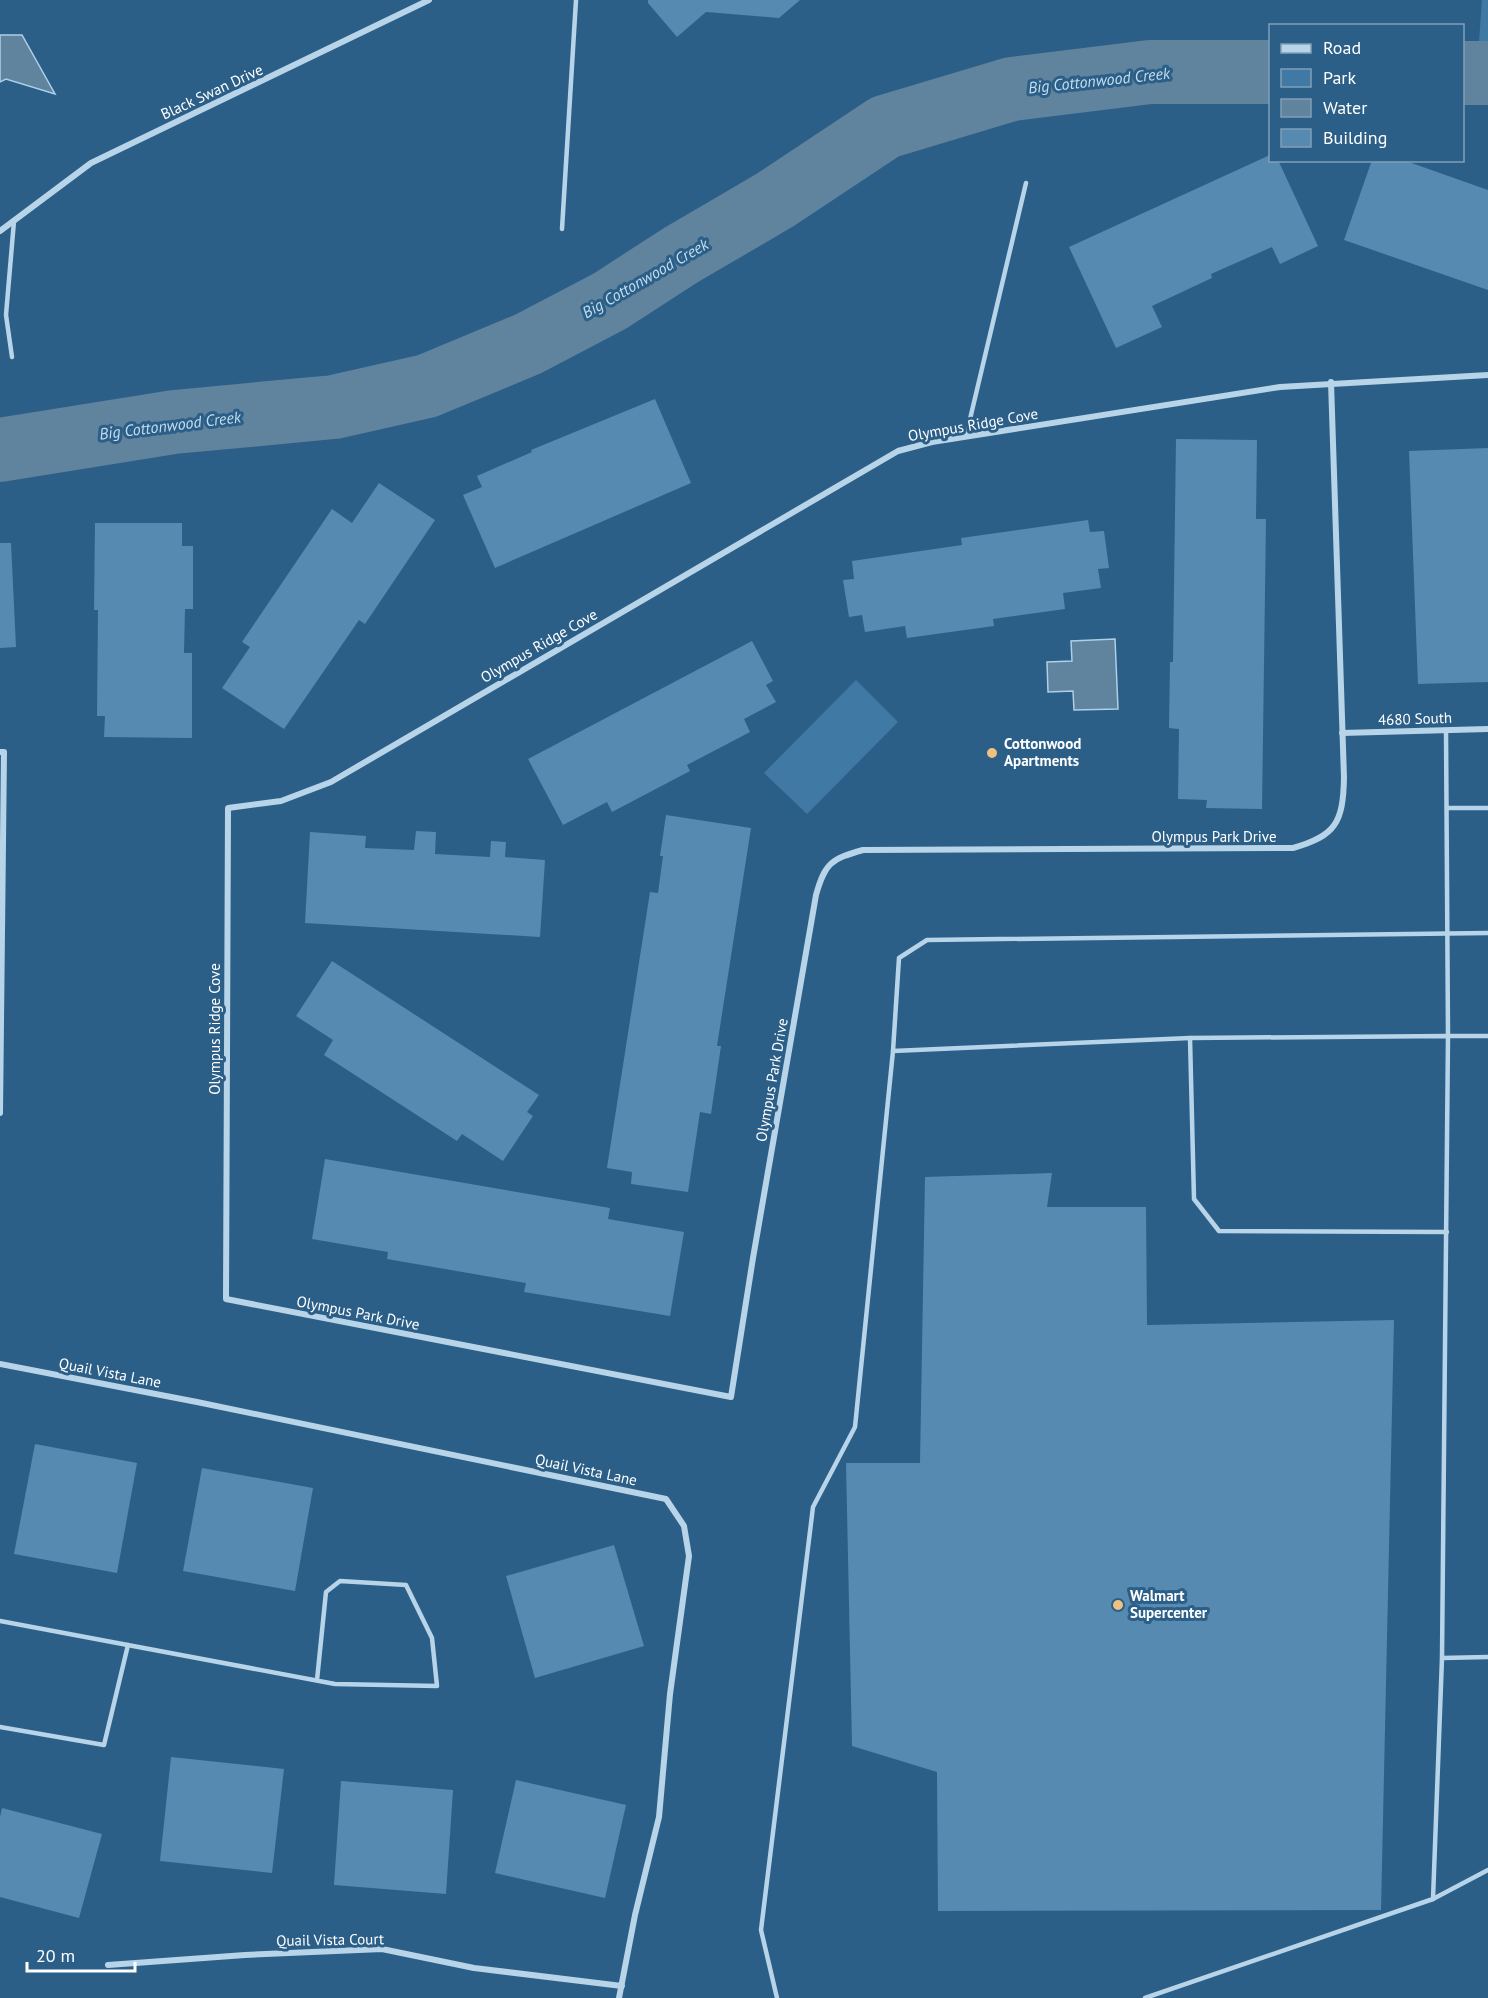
<svg xmlns="http://www.w3.org/2000/svg" width="1488" height="1998" viewBox="0 0 1488 1998" font-family="'PT Sans',sans-serif">
	<style>
		.green { fill: #4079a4 }
		.water { fill: #60839e; stroke: #add0e8; stroke-width: 1.5 }
		.lines { fill: none; stroke-linecap: round; stroke-linejoin: round }
		.river { stroke: #60839e; stroke-width: 64 }
		.building { fill: #578ab1 }
		.lane { stroke: #b8d4e8; stroke-width: 4.5 }
		.street { stroke: #b8d4e8; stroke-width: 6 }
		.poi-dot { fill: #eec180; stroke: #2b5f88; stroke-width: 2 }
		.labels { text-anchor: middle; stroke-width: 6; stroke-linejoin: round; paint-order: stroke }
		.street-label { font-size: 15px; fill: #fff; stroke: #2b5f88 }
		.poi-label { font-size: 15px; font-weight: bold; fill: #fff; stroke: #2b5f88; text-anchor: start }
		.water-label { font-size: 16px; font-style: italic; fill: #c4ddef; stroke: #2b5f88 }
	</style>
	<rect width="100%" height="100%" fill="#2b5f88"/>
	<g class="green">
		<path d="M1482,0H1488V70H1477Z"/>
		<path d="M856,680L898,722L807,814L764,773Z"/>
	</g>
	<g class="water">
		<path d="M0,35H22L55,94L6,79L0,82Z"/>
		<path d="M1115,639L1118,709L1074,710L1073,691L1048,692L1047,662L1072,661L1071,641Z"/>
	</g>
	<g class="lines">
		<g class="river">
			<path d="M1462,73H1488"/>
			<path d="M0,450L174,422L334,407L427,386L528,344L610,301L681,255L775,200L885,127L1012,89L1150,72H1270"/>
		</g>
	</g>
	<g class="building">
		<path d="M648,0H800L779,18L706,12L677,37L648,3Z"/>
		<path d="M1270,155V160H1278L1318,246L1280,264L1272,247L1211,274L1212,278L1152,306L1162,327L1116,348L1069,247Z"/>
		<path d="M1372,160H1403L1488,190V290L1344,240Z"/>
		<path d="M655,399L691,483L495,568L463,495L482,487L477,476L532,452L531,450Z"/>
		<path d="M1176,439L1257,440L1256,519H1266L1262,809L1206,808L1207,800L1178,799L1179,729L1169,728L1170,662H1173Z"/>
		<path d="M1488,448V682L1418,684L1409,451Z"/>
		<path d="M379,483L435,520L365,624L359,620L284,729L222,688L250,647L242,642L332,509L352,523Z"/>
		<path d="M1088,520L1090,532L1104,531L1109,568L1098,569L1101,588L1063,593L1065,609L993,619L994,626L907,638L905,626L865,632L862,615L849,617L843,580L854,579L852,561L962,545L961,538Z"/>
		<path d="M95,523H182V546H193V609H185L184,653H192V738L104,737L105,716H97L98,610H94Z"/>
		<path d="M0,543H11L16,647L0,648Z"/>
		<path d="M752,641L773,681L766,685L776,702L744,719L750,732L687,765L690,771L612,812L607,802L563,825L528,759Z"/>
		<path d="M666,815L751,828L717,1046H721L711,1114L700,1112L688,1192L631,1184L632,1172L607,1168L650,892L658,893L663,856H660Z"/>
		<path d="M416,831L436,832L435,854L490,857L491,841L506,842L505,857L545,860L540,937L305,923L310,832L366,836L365,848L414,850Z"/>
		<path d="M332,961L539,1095L527,1112L533,1116L503,1161L462,1134L457,1141L324,1055L333,1040L296,1016Z"/>
		<path d="M325,1159L610,1208L608,1219L684,1232L670,1316L524,1292L526,1283L387,1259L388,1252L312,1239Z"/>
		<path d="M1052,1173L1047,1207H1146L1147,1325L1394,1320L1381,1910L938,1911L937,1772L852,1746L846,1463H920L925,1177Z"/>
		<path d="M35,1444L137,1463L117,1573L14,1554Z"/>
		<path d="M202,1468L313,1488L295,1591L183,1571Z"/>
		<path d="M614,1545L644,1646L535,1678L506,1576Z"/>
		<path d="M171,1757L284,1769L272,1873L160,1861Z"/>
		<path d="M516,1780L626,1805L605,1898L495,1873Z"/>
		<path d="M341,1781L453,1790L446,1894L334,1885Z"/>
		<path d="M2,1808L102,1834L79,1918L0,1897V1817Z"/>
	</g>
	<g class="lines">
		<g class="lane">
			<path d="M562,229L576,0"/>
			<path d="M12,357L6,315L14,221"/>
			<path d="M966,436L1026,183"/>
			<path d="M1446,730L1448,1036H1488"/>
			<path d="M1447,808H1488"/>
			<path d="M1190,1038L1194,1199L1219,1231L1447,1232"/>
			<path d="M893,1051L899,958L927,940L1488,933"/>
			<path d="M0,1621L335,1684L437,1686L432,1638L406,1585L340,1581L326,1592L317,1680"/>
			<path d="M0,1727L104,1745L128,1645"/>
			<path d="M1433,1899L1488,1870"/>
			<path d="M777,1998L761,1930L813,1507L855,1427L893,1051L1190,1038L1448,1036L1442,1658"/>
			<path d="M1145,1998L1433,1899L1442,1658L1488,1657"/>
		</g>
		<g class="street">
			<path d="M0,231L91,163L429,0"/>
			<path d="M1331,382L1344,778C1343,822 1336,836 1293,848L863,850C831,859 825,863 816,895L753,1258L731,1397L226,1299L228,808L281,801L331,782L898,451L932,442L1280,387L1488,375"/>
			<path d="M1342,733L1488,729"/>
			<path d="M0,752H4L0,1113"/>
			<path d="M0,1364L197,1402L666,1499L684,1526L689,1556L670,1694L659,1817L635,1915L619,1998"/>
			<path d="M108,1965L245,1955L382,1949L474,1968L622,1986"/>
		</g>
	</g>
	<g class="poi-dot">
		<circle cx="992" cy="753" r="6"/>
		<circle cx="1118" cy="1605" r="6"/>
	</g>
	<g class="labels">
		<g class="street-label">
			<text transform="translate(212 92) rotate(-25)" y="5">Black Swan Drive</text>
			<text transform="translate(973 425) rotate(-10)" y="5">Olympus Ridge Cove</text>
			<text transform="translate(539 646) rotate(-30)" y="5">Olympus Ridge Cove</text>
			<text transform="translate(1415 719) rotate(-2)" y="5">4680 South</text>
			<text x="1214" y="842">Olympus Park Drive</text>
			<text transform="translate(215 1029) rotate(-90)" y="5">Olympus Ridge Cove</text>
			<text transform="translate(772 1080) rotate(-80)" y="5">Olympus Park Drive</text>
			<text transform="translate(358 1313) rotate(11)" y="5">Olympus Park Drive</text>
			<text transform="translate(110 1373) rotate(11)" y="5">Quail Vista Lane</text>
			<text transform="translate(586 1470) rotate(12)" y="5">Quail Vista Lane</text>
			<text transform="translate(330 1940) rotate(-1)" y="5">Quail Vista Court</text>
		</g>
		<g class="poi-label">
			<text x="1004" y="749">Cottonwood<tspan x="1004" dy="17">Apartments</tspan></text>
			<text x="1130" y="1601">Walmart<tspan x="1130" dy="17">Supercenter</tspan></text>
		</g>
		<g class="water-label">
			<text transform="translate(1099 80) rotate(-6)" y="6">Big Cottonwood Creek</text>
			<text transform="translate(645 278) rotate(-30)" y="6">Big Cottonwood Creek</text>
			<text transform="translate(170 425) rotate(-7)" y="6">Big Cottonwood Creek</text>
		</g>
	</g>
	<rect x="1269" y="24" width="195" height="138" fill="#2b5f88" stroke="#809fb8" stroke-width="1.5"/>
	<rect x="1281" y="44" width="30" height="9" fill="#b8d4e8" stroke="#809fb8" stroke-width="1.5"/>
	<text x="1323" y="54" font-size="18" fill="#ffffff">Road</text>
	<rect x="1281" y="69" width="30" height="18" fill="#4079a4" stroke="#809fb8" stroke-width="1.5"/>
	<text x="1323" y="84" font-size="18" fill="#ffffff">Park</text>
	<rect x="1281" y="99" width="30" height="18" fill="#60839e" stroke="#809fb8" stroke-width="1.5"/>
	<text x="1323" y="114" font-size="18" fill="#ffffff">Water</text>
	<rect x="1281" y="129" width="30" height="18" fill="#578ab1" stroke="#809fb8" stroke-width="1.5"/>
	<text x="1323" y="144" font-size="18" fill="#ffffff">Building</text>
	<path d="M27 1962v9h108v-9" fill="none" stroke="#ffffff" stroke-width="3"/>
	<text x="36" y="1962" font-size="18" fill="#ffffff" stroke="#2b5f88" stroke-width="4.5" paint-order="stroke">20 m</text>
</svg>
